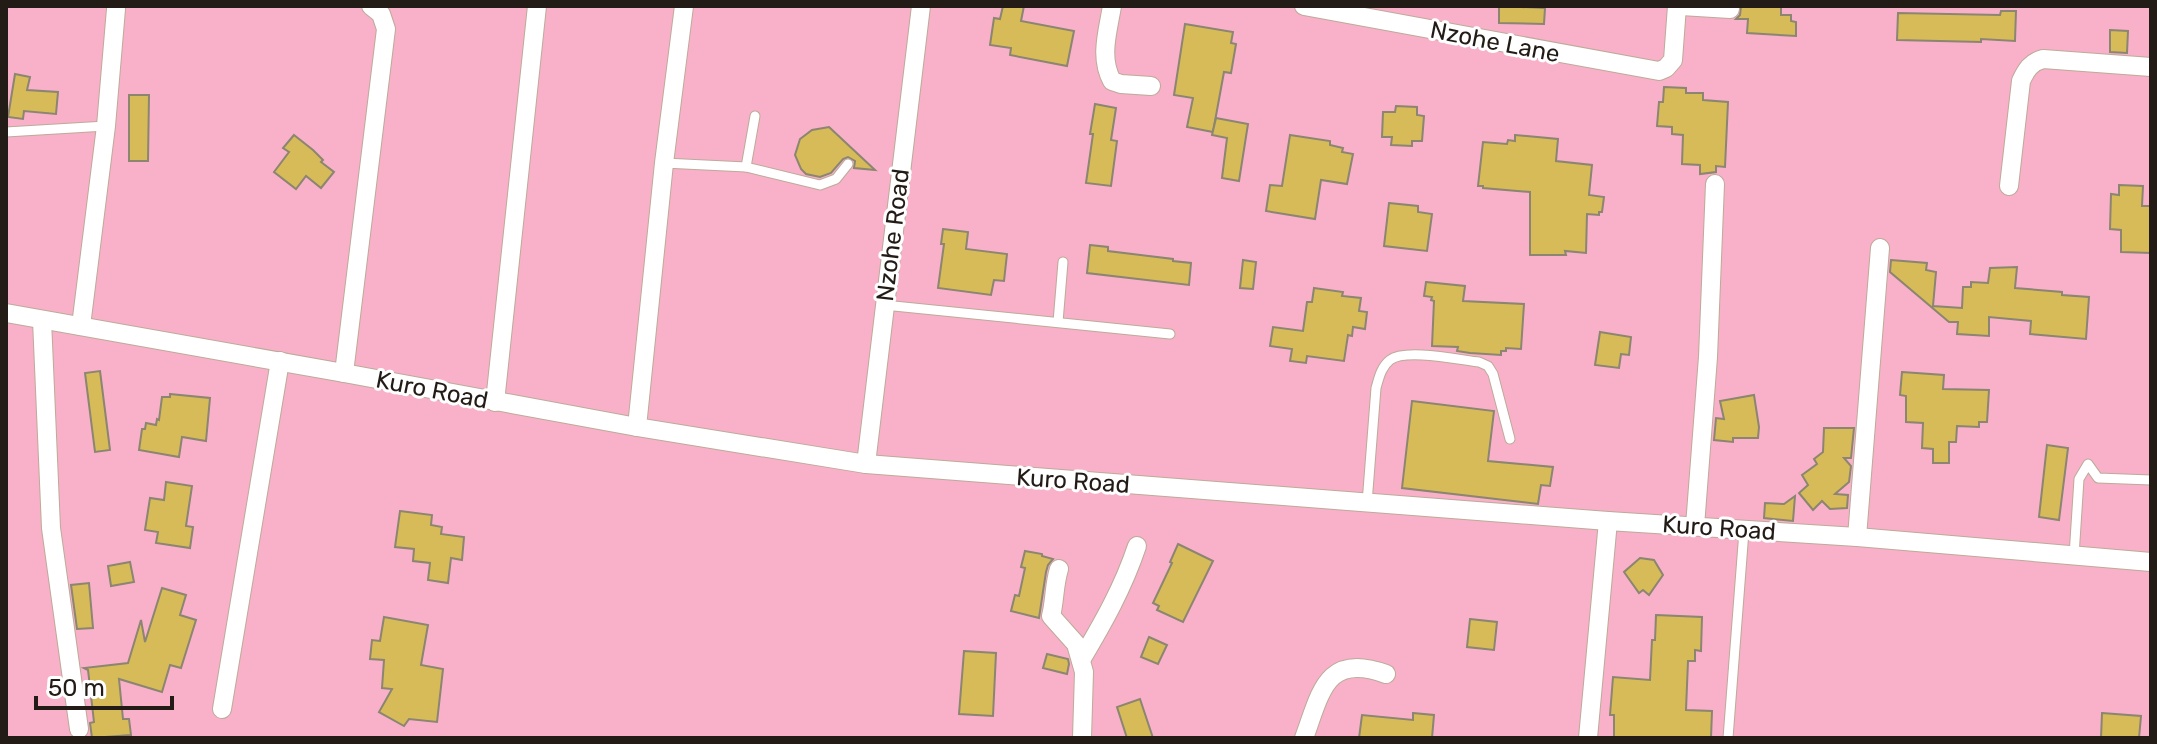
<svg xmlns="http://www.w3.org/2000/svg" width="2157" height="744" viewBox="0 0 2157 744" font-family="Rubik,sans-serif">
	<style>
		.green { fill: #f8b1c9 }
		.building { fill: #d7bb58; stroke: #8b8571; stroke-width: 2 }
		.lines { fill: none; stroke-linecap: round; stroke-linejoin: round }
		.service-casing { stroke: #bdaa9a; stroke-width: 11 }
		.minor-casing { stroke: #bdaa9a; stroke-width: 20 }
		.service { stroke: #fff; stroke-width: 9 }
		.minor { stroke: #fff; stroke-width: 18 }
		.labels { text-anchor: middle; stroke-width: 6; stroke-linejoin: round; paint-order: stroke }
		.street-label { font-size: 24px; fill: #221b16; stroke: #fff }
	</style>
	<rect width="100%" height="100%" fill="#fcf0e6"/>
	<rect class="green" x="6" y="6" width="2145" height="732"/>
	<g class="building">
		<path d="M1003,6H1024L1021,21L1074,31L1067,66L1010,55L1011,48L990,45L994,18L1000,19Z"/>
		<path d="M1499,6L1545,8L1544,24L1499,23Z"/>
		<path d="M1741,6H1781V15H1791V21L1796,22V36L1747,33L1748,19H1736L1740,15Z"/>
		<path d="M2001,11H2016L2015,41L1981,39V42L1897,40L1898,13L2000,15Z"/>
		<path d="M1185,24L1233,32L1231,43L1236,44L1231,73L1224,72L1213,132L1187,127L1193,98L1174,95Z"/>
		<path d="M2110,30L2128,31L2127,53L2110,52Z"/>
		<path d="M15,74L30,77L27,90L58,92L56,114L24,111L23,119L8,117Z"/>
		<path d="M1664,87L1686,88V93H1703V100L1728,102L1725,167L1716,166V172L1700,174V165L1682,164L1683,135L1672,134V127L1657,126L1659,102H1663Z"/>
		<path d="M129,95H149L148,161H129Z"/>
		<path d="M1095,104L1116,108L1111,140L1117,141L1111,186L1086,183L1093,134H1090Z"/>
		<path d="M1396,106L1417,107V115L1424,116L1422,141H1412V146L1391,145L1392,137H1382L1383,112H1395Z"/>
		<path d="M1216,118L1248,124L1239,181L1222,178L1227,138L1212,135Z"/>
		<path d="M829,127L875,170L854,168L855,161L848,157L843,159L831,173L820,177L806,174L801,169L795,155L800,139L812,130Z"/>
		<path d="M294,135L313,150L323,160L321,162L334,172L321,188L306,176L296,189L274,172L289,152L283,148Z"/>
		<path d="M1290,135L1330,141V145L1343,148L1342,152L1353,154L1347,184L1321,180L1315,219L1266,211L1270,185L1282,186Z"/>
		<path d="M1515,135L1558,139L1556,161L1592,165L1589,195L1604,197L1602,212H1599V215L1587,214L1586,253L1565,251L1566,255H1530V192L1483,188V186H1478L1483,142L1507,144L1508,140L1515,141Z"/>
		<path d="M2119,185L2143,186L2142,206H2151V253L2121,252V230L2110,229L2111,194L2119,195Z"/>
		<path d="M1389,203L1418,206V212L1432,214L1427,251L1384,246Z"/>
		<path d="M943,229L968,232L966,249L1007,254L1004,281L994,280L991,295L938,288L944,244H941Z"/>
		<path d="M1090,245L1108,247V251L1173,259V261L1191,263L1189,285L1087,273Z"/>
		<path d="M1243,260L1256,262L1253,289L1240,288Z"/>
		<path d="M1891,260L1927,263L1926,270L1936,272L1933,306L1962,308L1963,287H1971V282L1988,283L1990,268L2017,267L2015,288L2062,292V295L2089,297L2086,339L2030,334L2031,321L1989,317V336L1957,334L1958,322H1949L1890,272Z"/>
		<path d="M1426,282L1465,286L1463,301L1524,304L1521,349L1506,348V351H1501V355L1470,353L1457,351L1458,347L1432,346L1434,301L1431,300L1432,297L1424,296Z"/>
		<path d="M1314,288L1343,292L1342,296L1361,298L1359,311L1367,312L1365,329L1353,327L1352,336L1348,335L1344,361L1307,356L1306,363L1290,361L1292,349L1270,346L1273,327L1303,331L1307,302H1312Z"/>
		<path d="M1600,332L1631,337L1629,355L1621,354L1619,368L1595,365Z"/>
		<path d="M100,371L110,450L95,452L85,373Z"/>
		<path d="M1902,372L1944,375L1943,389L1989,390L1987,422H1979V427L1957,426L1956,442H1949V463H1933V449L1922,448L1923,423L1906,422V396L1900,395Z"/>
		<path d="M170,394L210,398L206,441L182,437L179,457L139,450L142,429H145L146,423L156,425L157,419L159,420L162,397H170Z"/>
		<path d="M1754,395L1759,427L1758,438H1733V442L1714,440L1716,418L1724,419L1720,401Z"/>
		<path d="M1412,401L1494,411L1488,461L1553,467L1550,486L1541,485L1538,504L1402,488Z"/>
		<path d="M1824,428H1854L1851,458H1844L1851,466L1849,482L1835,494L1848,495L1847,508L1830,509L1822,501L1813,510L1799,493L1808,485L1802,475L1817,464L1814,459L1823,452Z"/>
		<path d="M2047,445L2068,448L2059,520L2039,517Z"/>
		<path d="M166,482L192,486L186,526L193,527L190,548L156,543L158,532L145,530L150,498L164,500Z"/>
		<path d="M1795,496L1793,521L1764,518L1765,503L1784,504Z"/>
		<path d="M400,511L432,515L431,525L442,527L441,534L464,537L462,560L451,558L448,583L428,580L430,563L413,561L414,549L395,547Z"/>
		<path d="M1178,544L1213,561L1183,622L1157,610L1159,606L1153,603L1172,563L1170,562Z"/>
		<path d="M1025,551L1042,554V556L1053,559L1048,565L1046,572L1039,618L1011,611L1015,595L1019,596L1025,568L1021,567Z"/>
		<path d="M1640,558L1654,560L1663,575L1649,595L1643,590L1639,593L1624,572Z"/>
		<path d="M130,562L134,582L111,586L108,566Z"/>
		<path d="M89,583L93,628L77,629L71,585Z"/>
		<path d="M162,588L186,595L180,615L196,620L181,668L170,665L162,692L119,679L123,719H129L131,735L92,738L90,723L94,722L88,670L84,668L128,663L141,620L145,642Z"/>
		<path d="M1656,615L1702,617L1701,651L1695,650V661H1688L1686,710L1712,711L1711,738H1614V715H1610L1613,677L1650,680L1652,640H1655Z"/>
		<path d="M384,617L428,625L421,665L443,669L437,722L409,719L404,726L379,712L392,689L382,688L384,660L370,659L372,640L380,641Z"/>
		<path d="M1470,619L1497,622L1494,650L1467,647Z"/>
		<path d="M1149,637L1167,645L1158,664L1141,657Z"/>
		<path d="M964,651L996,653L993,716L959,714Z"/>
		<path d="M1047,654L1068,659L1069,664L1067,674L1043,668Z"/>
		<path d="M1140,699L1153,738H1127L1117,707Z"/>
		<path d="M1413,713L1434,715L1432,738H1359L1362,715L1413,720Z"/>
		<path d="M2102,713L2141,716L2139,738H2101Z"/>
	</g>
	<g class="lines">
		<defs>
			<g id="service">
				<path d="M6,132L106,126"/>
				<path d="M664,163L746,167L820,185L836,179L848,164"/>
				<path d="M746,167L755,116"/>
				<path d="M884,305L1170,334"/>
				<path d="M1058,322L1063,262"/>
				<path d="M1367,503L1376,388C1379,378 1381,367 1390,360C1405,348 1460,360 1479,362L1488,366L1493,374L1510,439"/>
				<path d="M2074,556L2079,479L2088,464L2098,478L2151,480"/>
				<path d="M1728,738L1744,531"/>
			</g>
			<g id="minor">
				<path d="M1112,6C1108,31 1099,57 1112,81L1121,84L1151,86"/>
				<path d="M1304,6L1659,71L1666,68L1673,60L1677,6"/>
				<path d="M1681,6L1730,9"/>
				<path d="M2009,186L2021,81C2026,70 2031,62 2043,59L2151,67"/>
				<path d="M6,313L344,373L637,427L866,464L1608,521L1857,537L2151,562"/>
				<path d="M42,320L51,528L79,729"/>
				<path d="M81,326L106,126L116,9"/>
				<path d="M344,373L386,29L381,14L371,6"/>
				<path d="M495,402L537,6"/>
				<path d="M637,427L664,163L684,6"/>
				<path d="M866,464L921,6"/>
				<path d="M1695,526L1708,357L1715,184"/>
				<path d="M1857,537L1880,248"/>
				<path d="M1059,569C1054,585 1055,600 1051,616L1076,644L1084,672L1082,738"/>
				<path d="M1081,660C1103,623 1123,588 1137,546"/>
				<path d="M222,709L280,361"/>
				<path d="M1304,738C1321,692 1326,652 1386,674"/>
				<path d="M1588,738L1608,521"/>
			</g>
		</defs>
		<use href="#service" class="service-casing"/>
		<use href="#minor" class="minor-casing"/>
		<use href="#service" class="service"/>
		<use href="#minor" class="minor"/>
	</g>
	<g class="labels">
		<g class="street-label">
			<text transform="translate(1495 42) rotate(11)" y="8">Nzohe Lane</text>
			<text transform="translate(893 235) rotate(-83)" y="8">Nzohe Road</text>
			<text transform="translate(432 390) rotate(11)" y="8">Kuro Road</text>
			<text transform="translate(1073 481) rotate(4)" y="8">Kuro Road</text>
			<text transform="translate(1719 528) rotate(4)" y="8">Kuro Road</text>
		</g>
	</g>
	<rect width="2157" height="744" fill="none" stroke="#221b16" stroke-width="16"/>
	<path d="M36 696v12h136v-12" fill="none" stroke="#221b16" stroke-width="4"/>
	<text x="48" y="696" font-size="24" fill="#221b16" stroke="#ffffff" stroke-width="6" paint-order="stroke">50 m</text>
</svg>
